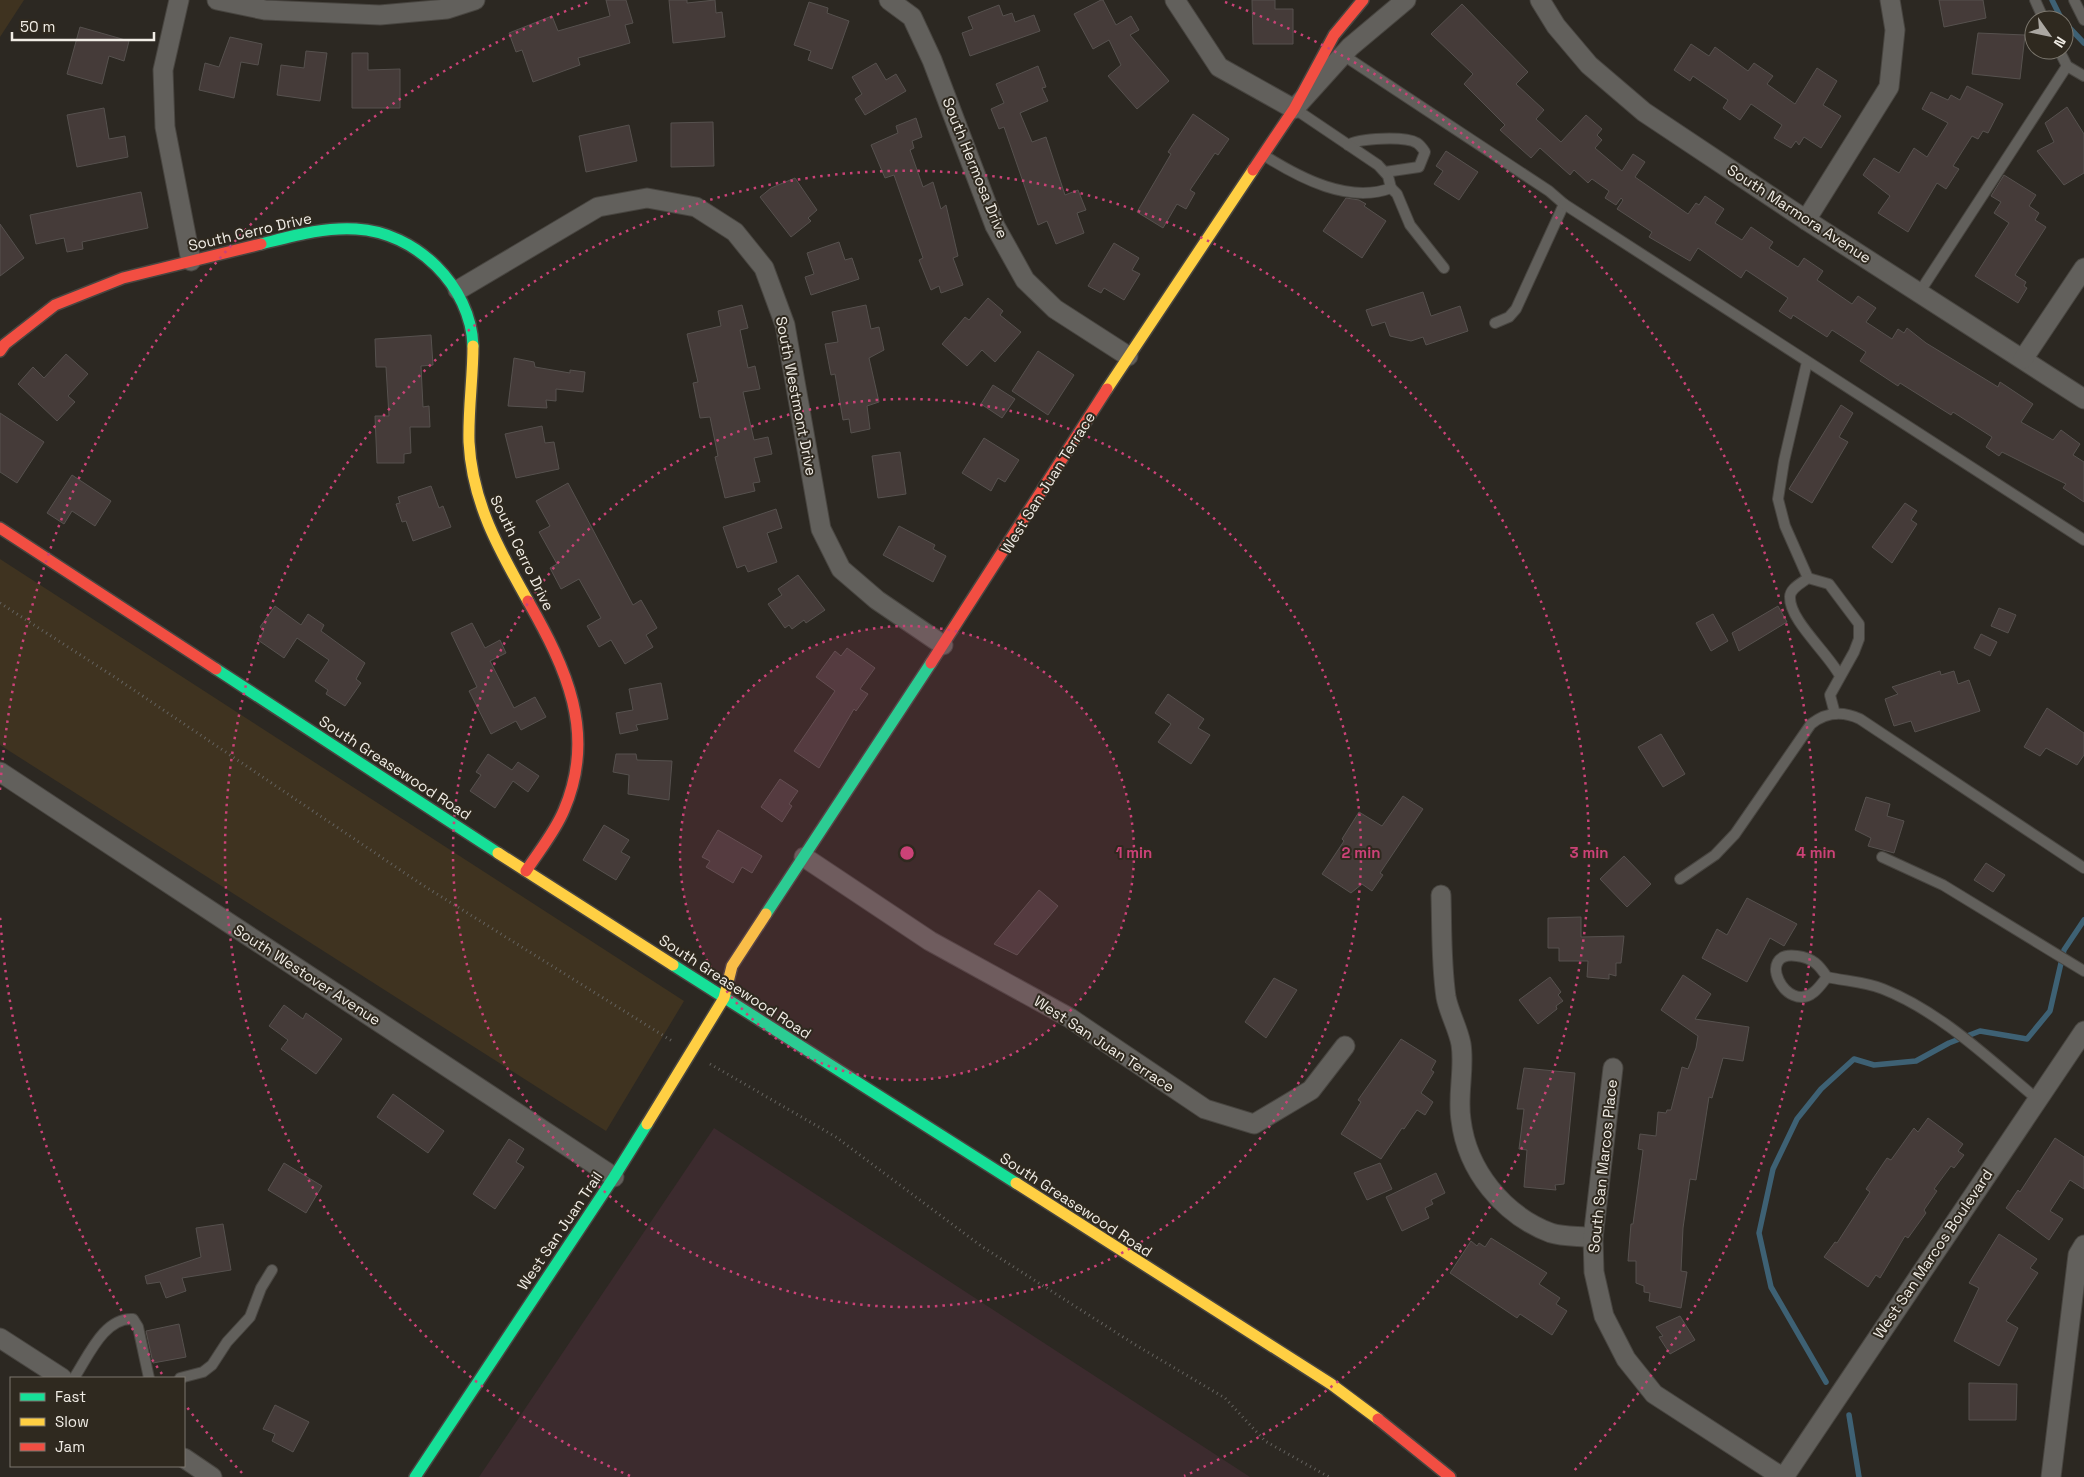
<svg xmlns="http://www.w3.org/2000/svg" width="2084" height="1477" viewBox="0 0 2084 1477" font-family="'Space Grotesk',sans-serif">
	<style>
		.industrial { fill: #3c2b2e }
		.green { fill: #3f3320 }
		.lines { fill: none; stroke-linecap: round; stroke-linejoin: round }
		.stream { stroke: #3e6174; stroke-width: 5.5 }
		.building { fill: #453b39; stroke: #56514e }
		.lane-casing { stroke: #484540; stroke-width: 12 }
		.street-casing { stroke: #484540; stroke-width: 21 }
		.fast-casing { stroke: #484540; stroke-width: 14 }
		.slow-casing { stroke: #484540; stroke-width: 14 }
		.jam-casing { stroke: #484540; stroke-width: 14 }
		.path { stroke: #64625e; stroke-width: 3; stroke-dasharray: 1 4; stroke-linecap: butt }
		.lane { stroke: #62605c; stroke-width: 10 }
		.street { stroke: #62605c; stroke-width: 19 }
		.fast { stroke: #16e098; stroke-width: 11 }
		.slow { stroke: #ffcf43; stroke-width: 11 }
		.jam { stroke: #f24e42; stroke-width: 11 }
		.ring { fill: none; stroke: #cb4277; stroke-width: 2.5; stroke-dasharray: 2.5 5 }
		.labels { text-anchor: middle; stroke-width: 4; stroke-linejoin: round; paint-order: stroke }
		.street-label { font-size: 15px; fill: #f0ece5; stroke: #2f291f }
		.centre { fill: #cb4277; stroke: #2f291f; stroke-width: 2.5 }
		.ring-label { font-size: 15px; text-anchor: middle; font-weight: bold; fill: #cb4277; stroke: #2f291f; stroke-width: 4; stroke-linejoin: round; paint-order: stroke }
	</style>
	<rect width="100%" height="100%" fill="#2c2822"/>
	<path class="industrial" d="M714,1128L1250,1477H479Z"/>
	<g class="green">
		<path d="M0,0H24L0,37Z"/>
		<path d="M0,559L684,1001L606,1131L0,745Z"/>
	</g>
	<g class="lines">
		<g class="stream">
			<path d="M2052,0L2062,20"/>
			<path d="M2064,22L2084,43"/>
			<path d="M1826,1382L1771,1287L1759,1233L1773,1169L1797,1119L1821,1089L1854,1059L1874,1065L1916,1061L1949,1043L1980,1031L2027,1039L2050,1011L2064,950L2084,920"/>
			<path d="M1849,1415L1859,1477"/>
		</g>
	</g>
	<g class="building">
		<path d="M606,0H626L633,23L625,25L630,43L578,58L580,65L533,82L522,50L516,52L509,33L552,16L558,31L610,16Z"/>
		<path d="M669,0H687V3L715,0L716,13L722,12L725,37L673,43Z"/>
		<path d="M1101,0H1103L1116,25L1131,16L1139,30L1130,35L1169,81L1137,109L1108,76L1121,65L1109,40L1093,49L1074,14Z"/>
		<path d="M1252,0H1275V9H1293V44H1253Z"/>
		<path d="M1939,0H1983L1986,18L1944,27Z"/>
		<path d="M809,2L828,8L827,13L849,21L832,69L808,60L811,51L794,45Z"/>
		<path d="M1462,4L1528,72L1516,84L1544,110L1536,119L1561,142L1586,115L1602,129L1597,135L1602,140L1595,148L1622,171L1633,154L1645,162L1635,177L1688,214L1696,203L1699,205L1705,196L1724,209L1715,223L1742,240L1751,227L1773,242L1769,248L1798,267L1804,258L1823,271L1817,280L1852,304L1858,296L1876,308L1866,322L1892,339L1898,329L1904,333L1907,328L1926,343L1998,387L2000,382L2033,404L2021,422L2053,440L2061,430L2080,444L2073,455L2084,462V502L2063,488L2066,484L2002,452L1999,456L1986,447L1992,437L1953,412L1951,415L1900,383L1898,386L1860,361L1866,352L1832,330L1827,337L1793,315L1791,319L1779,311L1788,298L1746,270L1741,278L1698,248L1690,261L1649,237L1652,232L1617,209L1623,200L1621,198L1616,205L1605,198L1609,191L1592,179L1588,183L1574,170L1570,175L1540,148L1531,158L1500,130L1505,125L1464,84L1473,74L1431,34Z"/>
		<path d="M999,5L1003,16L1012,13L1015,22L1034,15L1040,31L970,56L962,33L973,29L968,17Z"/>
		<path d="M80,27L129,41L124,61L109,56L102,84L67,74Z"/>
		<path d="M1978,33L2025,35L2020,79L1972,74Z"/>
		<path d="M230,37L262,44L258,65L241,62L234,98L199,90L205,63L219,67Z"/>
		<path d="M1691,44L1709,56L1715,47L1748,71L1754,63L1773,76L1767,84L1795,104L1817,68L1837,81L1823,105L1841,116L1821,148L1804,137L1799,145L1796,141L1791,148L1774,138L1782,125L1751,104L1740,120L1723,108L1728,100L1693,76L1690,81L1674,70Z"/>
		<path d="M306,51L327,53L320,101L277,95L281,65L304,68Z"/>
		<path d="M352,53H368V70L400,69V108H352Z"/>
		<path d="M876,63L886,80L896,74L906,91L865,115L855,99L862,94L852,77Z"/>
		<path d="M1038,66L1046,87L1042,88L1048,101L1020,113L1032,142L1046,137L1065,195L1078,190L1086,210L1077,213L1084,233L1056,244L1047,221L1038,225L1004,127L999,129L991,109L1004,103L996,84Z"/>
		<path d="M1967,86L2003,104L1988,133L1983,131L1978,139L1972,136L1953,166L1959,169L1946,189L1937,183L1908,232L1878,213L1890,196L1863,175L1874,158L1899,173L1914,148L1927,157L1948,123L1922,109L1931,92L1948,100L1951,95L1960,100Z"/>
		<path d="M2067,107L2084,134V173L2064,185L2037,151L2054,142L2045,123Z"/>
		<path d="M104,108L109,139L125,136L128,157L77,167L67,115Z"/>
		<path d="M1193,114L1229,139L1218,155L1215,153L1190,190L1195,193L1186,209L1177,204L1163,228L1137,212L1171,154L1168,152Z"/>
		<path d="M916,118L922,137L912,141L914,148L910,150L923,187L933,182L941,209L946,205L958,256L953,258L963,285L941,293L939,286L931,290L919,260L923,258L894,175L885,178L871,145L898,133L896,126Z"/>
		<path d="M713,122L714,166L671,167V123Z"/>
		<path d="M629,125L637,161L586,172L579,136Z"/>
		<path d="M1446,151L1478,172L1459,200L1434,184L1443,171L1436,166Z"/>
		<path d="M2004,175L2036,195L2029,206L2039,213L2035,220L2046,227L2015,275L2026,282L2024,286L2027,288L2018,303L1975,276L2009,223L1994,213L2001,202L1991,196Z"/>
		<path d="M795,178L817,210L808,218L811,221L791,237L760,197L771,188Z"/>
		<path d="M141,192L148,228L82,242L83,249L67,252L64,238L36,244L30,215Z"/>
		<path d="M1346,198L1359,200L1366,204L1364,206L1386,221L1362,258L1323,231Z"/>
		<path d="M0,224L24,258L0,276Z"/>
		<path d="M839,242L845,260L852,258L859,279L811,295L805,277L814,274L807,253Z"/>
		<path d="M1114,243L1139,258L1132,270L1140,274L1124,300L1104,288L1101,293L1088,286Z"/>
		<path d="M1423,292L1431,316L1460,306L1468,331L1426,345L1423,337L1411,341L1390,336L1385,322L1372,326L1366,310Z"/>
		<path d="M988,298L1003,311L1000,315L1021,332L995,362L982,350L967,366L942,344L965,317L969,320Z"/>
		<path d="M742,305L748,328L740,330L748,368L755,366L760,389L743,392L754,440L768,437L772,454L754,458L760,482L753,483L755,491L725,498L715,457L718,456L710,417L700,418L693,383L698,382L687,334L721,326L718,311Z"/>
		<path d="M866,305L871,329L879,327L884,350L869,358L879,402L867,406L870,429L851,433L849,419L843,420L835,374L831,375L825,344L838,342L832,312Z"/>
		<path d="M431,335L433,365L421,366L423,407L429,406L430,427H410L411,453L404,454V463H377L375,416H389L386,367H376L375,339Z"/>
		<path d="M1038,351L1074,375L1048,415L1012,391Z"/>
		<path d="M66,354L88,374L68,396L75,402L57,421L18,384L33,367L44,378Z"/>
		<path d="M514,358L534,362L535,367L570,373V370L585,372L583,392L556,389V401L546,400L547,408L508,406Z"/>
		<path d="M993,385L1015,399L1002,418L981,404Z"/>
		<path d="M1841,405L1853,413L1839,437L1848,442L1812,503L1789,489Z"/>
		<path d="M0,413L44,442L17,483L0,472Z"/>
		<path d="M542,426L545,443L554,442L559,469L516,478L505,434Z"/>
		<path d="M984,438L1019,460L1005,482L998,478L991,491L962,473Z"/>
		<path d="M900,452L906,494L878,498L872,456Z"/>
		<path d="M72,475L111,501L95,526L72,511L64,524L47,513Z"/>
		<path d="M568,483L633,605L641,600L657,628L646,635L653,647L625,664L611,640L599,647L587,626L601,618L579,579L561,589L550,568L557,564L539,532L550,526L536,501Z"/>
		<path d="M431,486L439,508L443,506L451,527L413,541L406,521L402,522L396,504L400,503L398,497Z"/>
		<path d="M1905,503L1917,511L1911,520L1917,524L1892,563L1872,547Z"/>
		<path d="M776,509L782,528L767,533L777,562L748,572L745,565L737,568L723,527Z"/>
		<path d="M899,526L935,545L933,549L946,556L933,582L883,555Z"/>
		<path d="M798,575L825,610L806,623L804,620L792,629L789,625L785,628L768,604L782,595L778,589Z"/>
		<path d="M275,606L301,625L308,614L324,625L321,631L365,663L356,679L361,683L345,706L326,694L328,690L315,681L329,660L297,638L284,658L258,640L264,631L260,627Z"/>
		<path d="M1778,606L1787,622L1739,651L1732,633Z"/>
		<path d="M1999,608L2016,615L2008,633L1991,626Z"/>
		<path d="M1713,614L1728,641L1711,651L1696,623Z"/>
		<path d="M472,623L485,648L500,640L506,653L490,661L514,708L535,697L546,717L521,730L516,721L491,734L469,691L477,687L451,633Z"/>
		<path d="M1981,634L1997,642L1990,656L1974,648Z"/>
		<path d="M847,648L875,668L860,689L868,694L856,711L854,709L819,768L794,751L835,691L816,677L835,651L841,656Z"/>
		<path d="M1940,671L1941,675L1954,671L1958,684L1969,680L1980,711L1915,732L1911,721L1894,726L1885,699L1898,694L1892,687Z"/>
		<path d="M661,683L668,719L636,725L638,730L620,734L616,713L633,710L629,689Z"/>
		<path d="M1168,694L1204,719L1198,728L1210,735L1191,764L1158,742L1171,724L1155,713Z"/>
		<path d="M2047,708L2084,733V755L2077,765L2046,748L2040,756L2024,747Z"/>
		<path d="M1661,734L1685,774L1663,787L1638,747Z"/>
		<path d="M488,754L512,770L518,762L539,776L528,792L513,781L495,808L470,791L481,775L476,772Z"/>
		<path d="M616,754H636L637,760L672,761L669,800L628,794L629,775L613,772Z"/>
		<path d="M780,779L798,791L789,804L792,806L782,822L761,807Z"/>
		<path d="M1403,796L1423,809L1380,873L1383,875L1372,891L1362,884L1351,893L1322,874L1344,841L1342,839L1359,812L1382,826Z"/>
		<path d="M1866,797L1890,804L1887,816L1904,821L1894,853L1868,846L1871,838L1855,830Z"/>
		<path d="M604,825L629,840L621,852L630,857L616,880L583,860Z"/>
		<path d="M718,830L762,856L752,873L742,867L733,883L706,867L710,861L702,857Z"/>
		<path d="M1624,856L1651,884L1627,907L1600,879Z"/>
		<path d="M1986,863L2005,875L1993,892L1974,880Z"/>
		<path d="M1039,890L1058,906L1017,955L994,944Z"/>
		<path d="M1747,898L1797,924L1784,946L1770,938L1747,982L1702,958L1717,929L1727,935Z"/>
		<path d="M1581,917V937L1624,936L1621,963H1616V976L1609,974V979L1587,977L1588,961H1559V948H1548V918Z"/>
		<path d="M1683,975L1711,994L1695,1019L1749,1027L1743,1061L1723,1058L1712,1098L1709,1097L1696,1180L1690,1179L1683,1228L1681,1271L1687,1272L1681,1308L1649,1301L1650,1293L1644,1292V1286L1636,1283V1261H1628L1631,1224H1633L1643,1150L1638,1149L1640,1134L1656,1136L1658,1112L1666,1113L1667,1110H1671L1682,1067L1688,1069L1696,1048L1698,1036L1661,1010Z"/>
		<path d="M1550,977L1561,992L1558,995L1563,1001L1556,1006L1557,1009L1538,1024L1519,1000Z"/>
		<path d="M1274,978L1297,990L1266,1038L1245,1022Z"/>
		<path d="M284,1005L303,1019L306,1013L342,1039L316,1074L281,1049L288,1040L269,1026Z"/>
		<path d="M1401,1039L1436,1061L1431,1070L1434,1072L1421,1093L1433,1102L1425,1115L1417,1110L1404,1129L1402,1128L1381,1159L1341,1134L1361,1102L1358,1100Z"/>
		<path d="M1524,1068L1575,1073L1564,1184L1555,1185L1556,1190L1524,1187L1527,1150L1519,1149L1524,1109H1517Z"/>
		<path d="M393,1094L444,1131L428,1153L377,1117Z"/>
		<path d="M1928,1118L1963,1144L1958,1151L1964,1155L1954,1168L1951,1166L1934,1189L1937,1191L1924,1210L1926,1213L1908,1238L1905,1236L1880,1278L1876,1275L1868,1287L1824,1257L1835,1242L1837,1243L1870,1192L1866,1189L1887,1158L1891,1160L1914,1128L1918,1132Z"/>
		<path d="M2055,1138L2084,1157V1189L2070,1180L2050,1211L2063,1219L2049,1240L2006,1208L2018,1190L2020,1192Z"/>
		<path d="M509,1139L524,1149L516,1162L524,1167L495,1209L473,1194Z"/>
		<path d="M284,1163L322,1186L306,1213L268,1190Z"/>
		<path d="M1380,1163L1392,1189L1367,1200L1354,1173Z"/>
		<path d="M1436,1173L1445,1193L1431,1200L1433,1204L1425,1208L1429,1218L1402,1231L1386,1197Z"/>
		<path d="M223,1224L231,1270L182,1278L186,1291L166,1298L160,1282L147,1284L145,1276L201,1257L196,1228Z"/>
		<path d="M1999,1234L2037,1259L2030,1268L2038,1273L2006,1321L2018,1328L1999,1366L1954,1341L1979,1288L1969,1283Z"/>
		<path d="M1491,1238L1547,1273L1539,1284L1560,1298L1556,1304L1567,1311L1552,1335L1520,1314L1517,1318L1450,1273L1471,1241L1477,1246L1479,1243L1485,1247Z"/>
		<path d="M1680,1316L1695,1340L1670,1354L1659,1337L1663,1336L1656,1327Z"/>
		<path d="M179,1324L186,1357L153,1363L146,1331Z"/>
		<path d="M1969,1383L2017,1384L2016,1420H1969Z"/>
		<path d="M275,1405L309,1422L293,1452L272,1441L275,1434L263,1429Z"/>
	</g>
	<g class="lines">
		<defs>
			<g id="lane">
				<path d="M2035,0L2044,20"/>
				<path d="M2074,0L2084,20"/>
				<path d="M2059,50L2067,66L2084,76"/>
				<path d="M1343,55L1549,191L1564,204L1516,309L1509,317L1495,323"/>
				<path d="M1348,145C1359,138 1405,136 1417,143C1420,145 1423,149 1425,152L1419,167L1385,172"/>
				<path d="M1265,156C1300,178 1349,204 1391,188L1388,176L1378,165L1295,109"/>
				<path d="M1391,188L1397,194L1410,225L1444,268"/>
				<path d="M1564,204L2084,540"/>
				<path d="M1919,293L2067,66"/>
				<path d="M1807,362L1784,461L1778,499L1785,526L1808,578"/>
				<path d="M1835,714L1830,695L1854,652L1859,639V624L1829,584L1808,578C1802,583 1790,588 1790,597C1789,620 1829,654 1840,676"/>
				<path d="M1882,857L1943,885L2084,971"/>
				<path d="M1680,879L1715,855L1735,834L1811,724C1826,712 1843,711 1860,719L2084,868"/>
				<path d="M1827,977C1823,982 1819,988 1814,992C1786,1015 1754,950 1797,956C1813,958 1819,965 1827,977C1845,981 1866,982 1883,989C1941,1012 1989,1059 2037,1099"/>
				<path d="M74,1378C88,1357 104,1317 133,1319L138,1327L149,1378"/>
				<path d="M180,1378L203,1372L212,1365L227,1342L250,1317L261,1288L272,1270"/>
			</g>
			<g id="street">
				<path d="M179,0L163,70L165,127L191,261"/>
				<path d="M217,0L265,10L380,15L447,9L475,0"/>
				<path d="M889,0L912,17L932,60L995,226L1025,280L1055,309L1128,356"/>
				<path d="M1175,0L1219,67L1294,109L1350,47L1406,0"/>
				<path d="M1540,0L1556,26L1589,65L1644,112L1806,220L2084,399"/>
				<path d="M1806,220L1889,87L1895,30L1890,0"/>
				<path d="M458,290L598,207L647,198L696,207L735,232L764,268L785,325L821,529L841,569L877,600L943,645"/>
				<path d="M2023,359L2084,268"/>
				<path d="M0,772L614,1177"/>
				<path d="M804,857L930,941L1070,1018L1205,1109L1254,1124L1311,1090L1345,1046"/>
				<path d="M1441,895C1442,929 1441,963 1446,997C1449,1013 1458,1028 1461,1044C1465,1069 1457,1095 1461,1120C1467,1170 1503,1215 1551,1233C1564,1237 1580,1236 1593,1238"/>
				<path d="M1613,1068L1593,1238L1594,1272L1604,1316L1626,1359L1654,1394L1782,1477"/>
				<path d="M0,1338L62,1378"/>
				<path d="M184,1458L212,1477"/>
				<path d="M1784,1477L2084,1031"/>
				<path d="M2051,1477L2078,1255L2084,1245"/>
			</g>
			<g id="fast">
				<path d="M261,244C293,236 323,227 356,229C416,232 471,286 473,346"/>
				<path d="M216,669L498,853"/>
				<path d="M766,914L931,663"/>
				<path d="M673,965L1016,1183"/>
				<path d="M415,1477L614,1177L647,1124"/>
			</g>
			<g id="slow">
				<path d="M473,346C473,378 468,410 469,442C472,502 499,550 528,601"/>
				<path d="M1107,389L1253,170"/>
				<path d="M498,853L673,965"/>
				<path d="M647,1124L724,998L732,966L766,914"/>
				<path d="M1016,1183L1331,1384L1378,1419"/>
			</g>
			<g id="jam">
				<path d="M1253,170L1294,109L1334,35L1363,0"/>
				<path d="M0,351L5,344L55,305L123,278L261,244"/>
				<path d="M0,528L216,669"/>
				<path d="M931,663L1107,389"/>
				<path d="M526,871C539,851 555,832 564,810C597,733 566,668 528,601"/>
				<path d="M1378,1419L1450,1477"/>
			</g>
		</defs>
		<use href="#lane" class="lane-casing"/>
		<use href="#street" class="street-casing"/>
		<use href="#fast" class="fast-casing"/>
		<use href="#slow" class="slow-casing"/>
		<use href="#jam" class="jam-casing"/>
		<g class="path">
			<path d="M0,603L116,678L421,884L672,1041"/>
			<path d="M710,1064L836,1137L981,1246L1134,1344L1225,1398L1265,1441L1329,1477"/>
		</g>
		<use href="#lane" class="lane"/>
		<use href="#street" class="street"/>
		<use href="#fast" class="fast"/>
		<use href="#slow" class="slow"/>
		<use href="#jam" class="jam"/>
	</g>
	<circle cx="907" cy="853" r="227" fill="#cb4277" fill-opacity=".12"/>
	<g class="ring">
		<circle cx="907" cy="853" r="227"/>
		<circle cx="907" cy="853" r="454"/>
		<path d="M630 1476A682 682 0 1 1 1184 1476"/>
		<path d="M242 1473A909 909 0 0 1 186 1406M162 1374A909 909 0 0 1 0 916M0 790A909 909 0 0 1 589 2M1225 2A909 909 0 0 1 1572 1473"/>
	</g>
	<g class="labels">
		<g class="street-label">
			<text transform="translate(975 168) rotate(68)" y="5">South Hermosa Drive</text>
			<text transform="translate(1799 214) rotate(33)" y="5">South Marmora Avenue</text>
			<text transform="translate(250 232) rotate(-13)" y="5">South Cerro Drive</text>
			<text transform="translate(796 396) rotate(79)" y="5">South Westmont Drive</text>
			<text transform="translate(1048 483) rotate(-58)" y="5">West San Juan Terrace</text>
			<text transform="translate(522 553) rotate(64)" y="5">South Cerro Drive</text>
			<text transform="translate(395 768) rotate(33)" y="5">South Greasewood Road</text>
			<text transform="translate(307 975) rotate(33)" y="5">South Westover Avenue</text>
			<text transform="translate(735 987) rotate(33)" y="5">South Greasewood Road</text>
			<text transform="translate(1104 1044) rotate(33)" y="5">West San Juan Terrace</text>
			<text transform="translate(1603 1166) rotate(-84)" y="5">South San Marcos Place</text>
			<text transform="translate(1076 1205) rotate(33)" y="5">South Greasewood Road</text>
			<text transform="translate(560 1231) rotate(-56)" y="5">West San Juan Trail</text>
			<text transform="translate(1933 1254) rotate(-56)" y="5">West San Marcos Boulevard</text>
		</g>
	</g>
	<circle cx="907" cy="853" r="8" class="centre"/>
	<g class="ring-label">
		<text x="1134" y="858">1 min</text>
		<text x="1361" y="858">2 min</text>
		<text x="1589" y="858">3 min</text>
		<text x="1816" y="858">4 min</text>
	</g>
	<rect x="10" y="1377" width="175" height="90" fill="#2f291f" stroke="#7c776e"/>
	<rect x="20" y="1393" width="25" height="8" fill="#16e098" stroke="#7c776e"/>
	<text x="55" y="1402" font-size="15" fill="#f0ece5">Fast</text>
	<rect x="20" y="1418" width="25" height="8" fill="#ffcf43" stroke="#7c776e"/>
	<text x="55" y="1427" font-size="15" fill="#f0ece5">Slow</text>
	<rect x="20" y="1443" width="25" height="8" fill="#f24e42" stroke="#7c776e"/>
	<text x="55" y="1452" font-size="15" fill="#f0ece5">Jam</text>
	<g transform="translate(2049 35) rotate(123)"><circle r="24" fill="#2f291f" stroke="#7c776e"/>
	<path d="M0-4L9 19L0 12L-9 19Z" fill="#aba7a1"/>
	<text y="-8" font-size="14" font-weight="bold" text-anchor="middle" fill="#f0ece5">N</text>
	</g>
	<path d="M12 32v8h142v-8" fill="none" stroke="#f0ece5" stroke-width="2.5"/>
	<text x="20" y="32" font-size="15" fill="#f0ece5" stroke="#2f291f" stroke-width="4" paint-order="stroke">50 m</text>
</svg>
